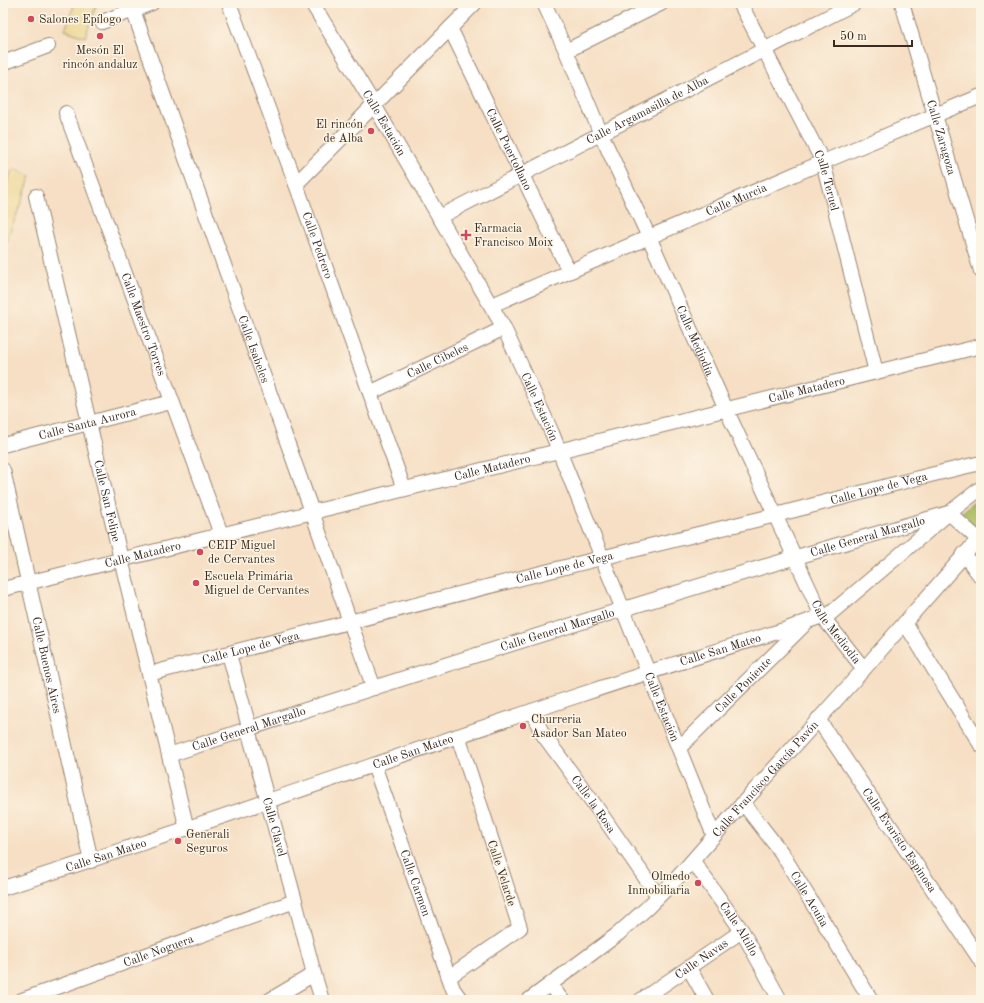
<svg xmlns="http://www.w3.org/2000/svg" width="984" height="1003" viewBox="0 0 984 1003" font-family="'Old Standard TT',serif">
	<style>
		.green { fill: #abbc5f; stroke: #73733e }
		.sand { fill: #eeda9e; stroke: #94825e }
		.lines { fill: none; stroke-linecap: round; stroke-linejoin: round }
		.minor-casing { stroke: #988471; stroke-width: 16 }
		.minor { stroke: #fff; stroke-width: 14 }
		.poi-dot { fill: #d1495b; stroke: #fcf5e5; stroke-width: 1.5 }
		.labels { text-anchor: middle; stroke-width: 3; stroke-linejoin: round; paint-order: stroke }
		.poi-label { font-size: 12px; fill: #3b2a1e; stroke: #fcf5e5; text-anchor: start }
		.street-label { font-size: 12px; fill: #3b2a1e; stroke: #fcf5e5 }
	</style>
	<rect width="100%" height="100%" fill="#fcf5e5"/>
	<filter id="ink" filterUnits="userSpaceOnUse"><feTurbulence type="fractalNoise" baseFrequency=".025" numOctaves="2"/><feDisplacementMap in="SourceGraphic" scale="8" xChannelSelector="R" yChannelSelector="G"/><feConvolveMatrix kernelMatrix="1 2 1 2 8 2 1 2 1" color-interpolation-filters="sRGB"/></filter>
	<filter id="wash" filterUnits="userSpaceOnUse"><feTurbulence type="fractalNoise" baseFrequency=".012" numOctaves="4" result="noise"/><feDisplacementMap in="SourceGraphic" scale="16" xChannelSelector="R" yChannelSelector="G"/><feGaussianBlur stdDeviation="0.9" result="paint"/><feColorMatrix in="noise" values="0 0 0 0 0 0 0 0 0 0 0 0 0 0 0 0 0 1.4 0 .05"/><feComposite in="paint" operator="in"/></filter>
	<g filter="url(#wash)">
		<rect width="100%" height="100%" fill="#f6dfc4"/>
		<path class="green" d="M981,496V523L976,528L960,514Z"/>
		<g class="sand">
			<path d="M75,3H97L85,37L65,30Z"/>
			<path d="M13,168L31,176L3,251V194Z"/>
		</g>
	</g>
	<g filter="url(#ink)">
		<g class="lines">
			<defs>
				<g id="minor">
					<path id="s1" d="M229,3L296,184L404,489"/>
					<path id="s2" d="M312,3L374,105L504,328L552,433L714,836"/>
					<path id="s3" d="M544,3L566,51L601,134L649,237L726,409L822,616L864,669"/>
					<path id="s4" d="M740,3L823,162L876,372"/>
					<path id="s5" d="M902,3L981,271"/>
					<path id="s6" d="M133,10L310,506L350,622L374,688"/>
					<path d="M102,22L152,3"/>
					<path id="s7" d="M450,28L569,271"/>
					<path d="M566,51L662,3"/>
					<path d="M3,63L48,46"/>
					<path id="s8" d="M66,113L221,534"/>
					<path d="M296,184L475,3"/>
					<path id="s9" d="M36,196L120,555L187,829"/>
					<path id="s10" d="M439,217L855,3"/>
					<path id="s11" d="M492,305L823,162L981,96"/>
					<path id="s12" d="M370,393L504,328"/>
					<path id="s13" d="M3,445L171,402"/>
					<path id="s14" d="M3,470L91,861"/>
					<path d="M964,554L981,577"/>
					<path id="s15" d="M3,589L981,346"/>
					<path d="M824,619L949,513L981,488"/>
					<path d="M905,623L981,745"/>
					<path id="s16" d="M229,654L249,727V733L295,901L314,974L322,1000"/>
					<path id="s17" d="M149,674C355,620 561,567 768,517C839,499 909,479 981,463"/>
					<path id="s18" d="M532,711L542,733L592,801L658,896"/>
					<path id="s19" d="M818,719L981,961"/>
					<path id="s20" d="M679,748L804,625"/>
					<path id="s21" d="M169,755C427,669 687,587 949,513L978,539"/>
					<path id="s22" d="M374,765L453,989L461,1000"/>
					<path id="s23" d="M743,803L781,852L871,1000"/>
					<path id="s24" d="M693,861L742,931L780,1000"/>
					<path id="s25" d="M3,888C265,807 521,709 784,630L822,616"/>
					<path d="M689,968L707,1000"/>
					<path d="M449,977L520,928L458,736"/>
					<path d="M550,985L562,1000"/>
					<path id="s26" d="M22,1000L295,901"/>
					<path d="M270,1000L314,974"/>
					<path id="s27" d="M529,1000L618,934L647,908L678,877L743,803L864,669L981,536"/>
					<path id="s28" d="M641,1000L742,931"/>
				</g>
			</defs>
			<use href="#minor" class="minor-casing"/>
			<use href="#minor" class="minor"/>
		</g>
	</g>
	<g class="poi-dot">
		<circle cx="31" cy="19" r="4"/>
		<circle cx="100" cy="36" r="4"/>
		<circle cx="371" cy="131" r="4"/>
		<path d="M464 229h4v4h4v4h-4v4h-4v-4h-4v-4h4z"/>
		<circle cx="200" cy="552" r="4"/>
		<circle cx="196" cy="583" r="4"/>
		<circle cx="523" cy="726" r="4"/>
		<circle cx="178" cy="841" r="4"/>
		<circle cx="698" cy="883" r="4"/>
	</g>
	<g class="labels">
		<g class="poi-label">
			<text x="39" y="23">Salones Epílogo</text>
			<text x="100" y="54" text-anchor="middle">Mesón El<tspan x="100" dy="14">rincón andaluz</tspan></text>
			<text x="363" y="128" text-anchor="end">El rincón<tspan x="363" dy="14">de Alba</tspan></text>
			<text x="474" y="232">Farmacia<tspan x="474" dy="14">Francisco Moix</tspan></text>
			<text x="208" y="549">CEIP Miguel<tspan x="208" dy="14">de Cervantes</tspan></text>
			<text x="204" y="580">Escuela Primária<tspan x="204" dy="14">Miguel de Cervantes</tspan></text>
			<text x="531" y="723">Churreria<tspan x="531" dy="14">Asador San Mateo</tspan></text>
			<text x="186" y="838">Generali<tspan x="186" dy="14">Seguros</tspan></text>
			<text x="690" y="880" text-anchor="end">Olmedo<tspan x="690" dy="14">Inmobiliaria</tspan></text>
		</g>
		<g class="street-label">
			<text dy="4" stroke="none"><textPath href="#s10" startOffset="234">Calle Argamasilla de Alba</textPath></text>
			<text dy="4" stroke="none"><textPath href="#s2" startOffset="140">Calle Estación</textPath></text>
			<text dy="4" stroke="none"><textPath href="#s5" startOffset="140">Calle Zaragoza</textPath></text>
			<text dy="4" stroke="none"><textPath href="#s7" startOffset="135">Calle Puertollano</textPath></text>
			<text dy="4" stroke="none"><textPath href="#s4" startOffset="198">Calle Teruel</textPath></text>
			<text dy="4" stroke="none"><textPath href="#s11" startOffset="266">Calle Murcia</textPath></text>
			<text dy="4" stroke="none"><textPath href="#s1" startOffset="258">Calle Pedrero</textPath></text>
			<text dy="4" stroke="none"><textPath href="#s8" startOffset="225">Calle Maestro Torres</textPath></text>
			<text dy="4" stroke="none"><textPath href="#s3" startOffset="370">Calle Mediodía</textPath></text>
			<text dy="4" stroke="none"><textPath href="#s6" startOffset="360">Calle Isabeles</textPath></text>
			<text dy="4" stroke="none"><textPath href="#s12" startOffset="75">Calle Cibeles</textPath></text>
			<text dy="4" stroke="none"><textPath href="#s15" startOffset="828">Calle Matadero</textPath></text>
			<text dy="4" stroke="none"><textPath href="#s2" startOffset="464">Calle Estación</textPath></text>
			<text dy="4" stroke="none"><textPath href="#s13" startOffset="87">Calle Santa Aurora</textPath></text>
			<text dy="4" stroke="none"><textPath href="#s15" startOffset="504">Calle Matadero</textPath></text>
			<text dy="4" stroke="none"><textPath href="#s17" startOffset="753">Calle Lope de Vega</textPath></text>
			<text dy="4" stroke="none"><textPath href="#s9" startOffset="313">Calle San Felipe</textPath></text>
			<text dy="4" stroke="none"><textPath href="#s21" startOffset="732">Calle General Margallo</textPath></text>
			<text dy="4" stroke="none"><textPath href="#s15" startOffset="144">Calle Matadero</textPath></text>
			<text dy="4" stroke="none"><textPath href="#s17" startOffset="429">Calle Lope de Vega</textPath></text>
			<text dy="4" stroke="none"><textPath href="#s21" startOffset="408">Calle General Margallo</textPath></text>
			<text dy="4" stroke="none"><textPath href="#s3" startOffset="694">Calle Mediodía</textPath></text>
			<text dy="4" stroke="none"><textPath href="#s17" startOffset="105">Calle Lope de Vega</textPath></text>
			<text dy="4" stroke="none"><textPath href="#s25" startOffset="756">Calle San Mateo</textPath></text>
			<text dy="4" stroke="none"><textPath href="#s14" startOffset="200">Calle Buenos Aires</textPath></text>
			<text dy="4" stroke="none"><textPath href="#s20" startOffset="90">Calle Poniente</textPath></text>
			<text dy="4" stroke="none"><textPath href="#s2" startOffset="788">Calle Estación</textPath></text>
			<text dy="4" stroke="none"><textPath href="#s21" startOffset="84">Calle General Margallo</textPath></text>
			<text dy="4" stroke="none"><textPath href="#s25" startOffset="432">Calle San Mateo</textPath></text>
			<text dy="4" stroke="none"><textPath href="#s27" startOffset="325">Calle Francisco García Pavón</textPath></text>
			<text dy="4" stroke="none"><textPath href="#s18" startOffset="112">Calle la Rosa</textPath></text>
			<text dy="4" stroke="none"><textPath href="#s16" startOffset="179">Calle Clavel</textPath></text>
			<text dy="4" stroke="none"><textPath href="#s19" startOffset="146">Calle Evaristo Espinosa</textPath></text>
			<text dy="4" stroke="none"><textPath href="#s25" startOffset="108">Calle San Mateo</textPath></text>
			<text transform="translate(502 873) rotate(72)" y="4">Calle Velarde</text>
			<text dy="4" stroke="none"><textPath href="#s22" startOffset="125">Calle Carmen</textPath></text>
			<text dy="4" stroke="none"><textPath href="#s23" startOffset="117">Calle Acuña</textPath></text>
			<text dy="4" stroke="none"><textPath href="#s24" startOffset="82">Calle Altillo</textPath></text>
			<text dy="4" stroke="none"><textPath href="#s26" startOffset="145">Calle Noguera</textPath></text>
			<text dy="4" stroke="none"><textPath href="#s28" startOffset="73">Calle Navas</textPath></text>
		</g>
	</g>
	<rect width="984" height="1003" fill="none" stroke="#fcf5e5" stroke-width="16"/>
	<path d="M834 40v6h78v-6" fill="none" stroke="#3b2a1e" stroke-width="2"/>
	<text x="840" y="40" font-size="12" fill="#3b2a1e" stroke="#fcf5e5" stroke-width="3" paint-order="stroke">50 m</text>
</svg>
